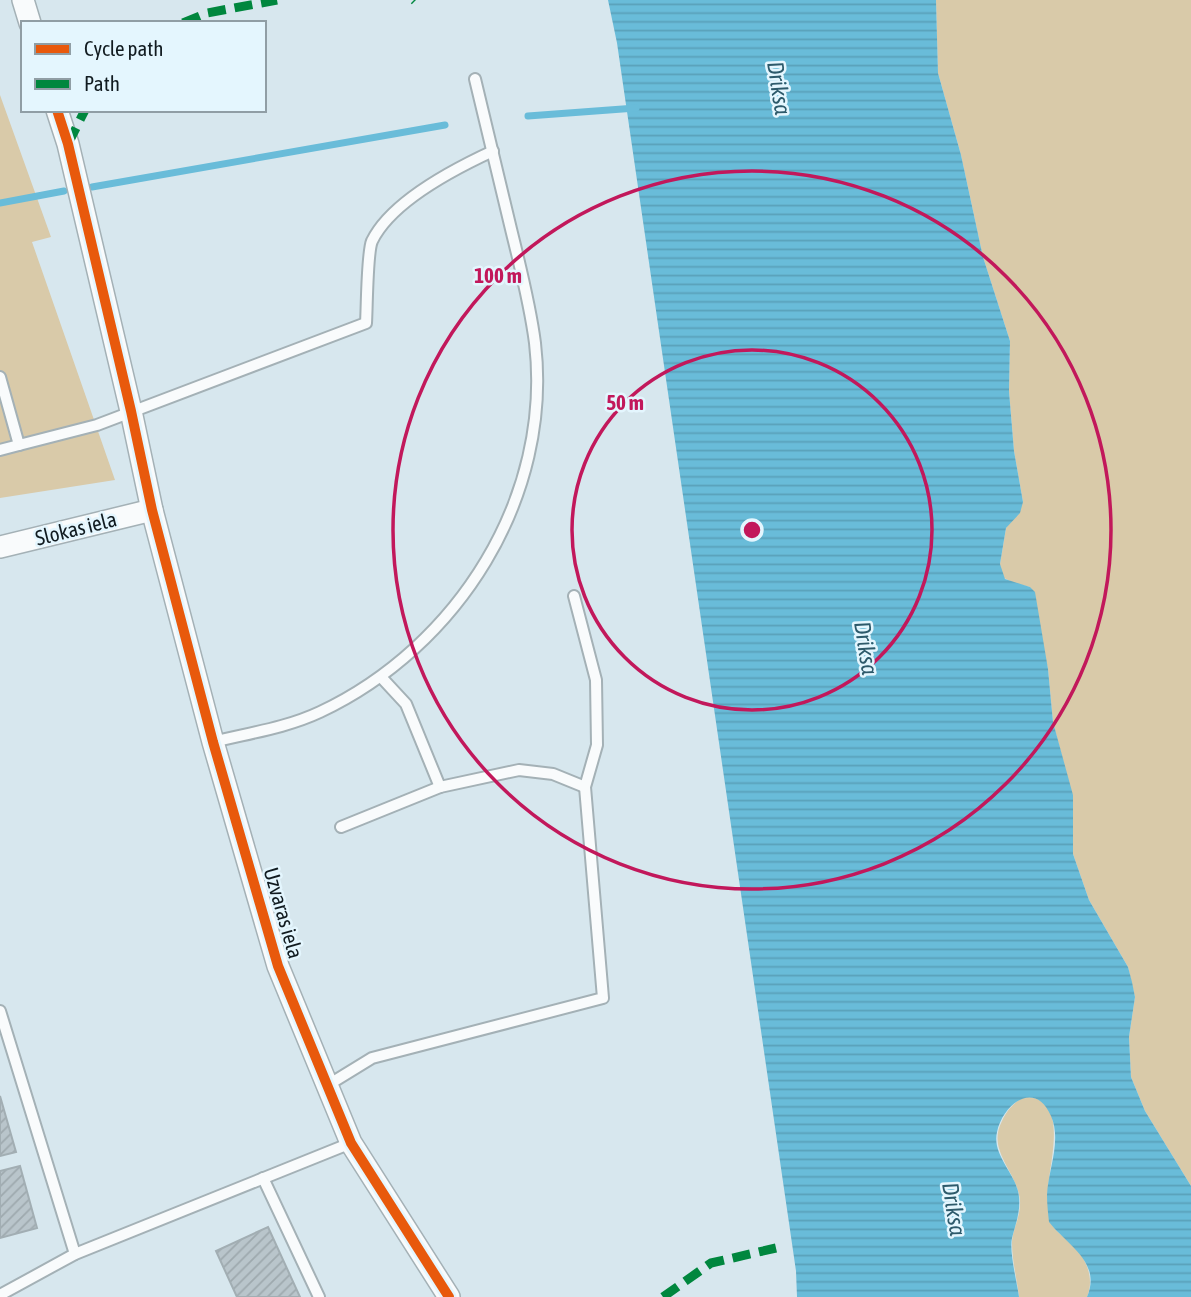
<svg xmlns="http://www.w3.org/2000/svg" width="1191" height="1297" viewBox="0 0 1191 1297" font-family="'Asap Condensed',sans-serif">
	<style>
		.green { fill: #d9caa9 }
		.water { fill: url(#water-rules) }
		.lines { fill: none; stroke-linecap: round; stroke-linejoin: round }
		.stream { stroke: #69bcd9; stroke-width: 7 }
		.building { fill: url(#building-hatch); stroke: #a2aeb3; stroke-width: 2 }
		.service-casing { stroke: #a4b1b6; stroke-width: 14 }
		.minor-casing { stroke: #a4b1b6; stroke-width: 24 }
		.service { stroke: #f9fbfc; stroke-width: 10 }
		.minor { stroke: #f9fbfc; stroke-width: 21 }
		.quiet { stroke: #00873e; stroke-width: 9; stroke-dasharray: 18 9; stroke-linecap: butt }
		.cycleway-casing { stroke: #e4f6fe; stroke-width: 15 }
		.cycleway { stroke: #e8590c; stroke-width: 10 }
		.ring { fill: none; stroke: #c2185b; stroke-width: 3.5 }
		.labels { text-anchor: middle; stroke-width: 5; stroke-linejoin: round; paint-order: stroke }
		.street-label { font-size: 21px; fill: #111b20; stroke: #e4f6fe }
		.water-label { font-size: 23px; font-style: italic; fill: #2d5a6b; stroke: #e4f6fe }
		.centre { fill: #c2185b; stroke: #e4f6fe; stroke-width: 3.5 }
		.ring-label { font-size: 21px; text-anchor: middle; font-weight: bold; fill: #c2185b; stroke: #e4f6fe; stroke-width: 5; stroke-linejoin: round; paint-order: stroke }
	</style>
	<defs>
		<pattern id="water-rules" width="6" height="5" patternUnits="userSpaceOnUse" patternTransform="scale(1.75)"><rect width="6" height="5" fill="#69bcd9"/><path d="M0 2.5h6" fill="none" stroke="#5aa1ba"/></pattern>
		<pattern id="building-hatch" width="6" height="6" patternUnits="userSpaceOnUse" patternTransform="scale(1.75)"><rect width="6" height="6" fill="#b9c5cb"/><path d="M-1 1l2-2M0 6l6-6M5 7l2-2" fill="none" stroke="#9ea9ae"/></pattern>
	</defs>
	<rect width="100%" height="100%" fill="#d7e7ee"/>
	<g class="green">
		<path d="M936,0H1191V1186L1145,1111L1131,1077L1129,1037L1135,997L1128,967L1089,900L1073,854L1072,795L1053,722L1048,669L1030,587L1014,583L1002,577L1000,564L1006,528L1023,502L1014,451L1009,391L1010,341L983,257L961,155L938,73Z"/>
		<path d="M0,95L51,237L32,242L115,480L0,498Z"/>
		<path d="M1023,1097C1075,1094 1045,1173 1048,1198C1049,1206 1050,1223 1055,1229C1060,1235 1067,1238 1072,1243C1086,1258 1095,1278 1087,1297H1019C1017,1279 1012,1261 1012,1243C1012,1231 1021,1216 1020,1201C1018,1172 986,1151 1002,1121C1007,1110 1014,1103 1023,1097Z"/>
	</g>
	<path class="water" d="M608,0H936L938,73L961,155L983,257L1010,341L1009,391L1014,451L1023,502L1020,513L1006,528L1000,564L1005,579L1030,587L1035,592L1048,669L1053,722L1073,795V854L1089,900L1128,967L1132,982L1135,997L1129,1037L1131,1077L1145,1111L1191,1186V1297H1087C1102,1262 1067,1245 1049,1222C1048,1213 1047,1204 1047,1195C1048,1170 1062,1141 1051,1116C1035,1079 1003,1104 997,1132C992,1154 1013,1171 1018,1191C1022,1209 1016,1222 1012,1238C1009,1252 1017,1282 1019,1297H797L796,1271L617,43Z"/>
	<g class="lines">
		<g class="stream">
			<path d="M528,116L636,108"/>
			<path d="M92,187L445,125"/>
			<path d="M0,203L64,191"/>
		</g>
	</g>
	<g class="building">
		<path d="M0,1096L16,1152L0,1156Z"/>
		<path d="M20,1166L37,1228L0,1238V1171Z"/>
		<path d="M268,1227L300,1297H237L216,1251Z"/>
	</g>
	<g class="lines">
		<defs>
			<g id="service">
				<path d="M0,377L19,445L97,425L366,323C367,308 367,252 372,241C391,202 454,169 493,151"/>
				<path d="M0,450L19,445"/>
				<path d="M381,677L406,704L440,787"/>
				<path d="M213,742C249,733 286,728 320,712C458,647 553,497 535,343C530,304 520,266 511,229C499,179 487,129 475,79"/>
				<path d="M341,827L440,787L519,770L553,774L585,787"/>
				<path d="M0,1011L75,1254"/>
				<path d="M328,1085L372,1058L603,998L585,787L597,745L596,680L574,596"/>
				<path d="M263,1178L319,1297"/>
				<path d="M0,1295L75,1254L351,1143"/>
			</g>
			<g id="minor">
				<path d="M23,0L30,23"/>
				<path d="M57,110L68,144L131,411L152,510L213,742L278,966L351,1143L449,1297"/>
				<path d="M0,547L152,510"/>
			</g>
		</defs>
		<use href="#service" class="service-casing"/>
		<use href="#minor" class="minor-casing"/>
		<use href="#service" class="service"/>
		<use href="#minor" class="minor"/>
		<g class="quiet">
			<path d="M414,0L415,1"/>
			<path d="M183,23L207,13L277,0"/>
			<path d="M68,144L85,110"/>
			<path d="M663,1297L711,1263L776,1248"/>
		</g>
		<defs>
			<path id="cycleway" d="M57,110L68,144L131,411L152,510L213,742L278,966L351,1143L449,1297"/>
		</defs>
		<use href="#cycleway" class="cycleway-casing"/>
		<use href="#cycleway" class="cycleway"/>
	</g>
	<g class="ring">
		<circle cx="752" cy="530" r="180"/>
		<circle cx="752" cy="530" r="359"/>
	</g>
	<g class="labels">
		<g class="street-label">
			<text transform="translate(76 529) rotate(-14)" y="7">Slokas iela</text>
			<text transform="translate(283 913) rotate(74)" y="7">Uzvaras iela</text>
		</g>
		<g class="water-label">
			<text transform="translate(779 88) rotate(81)" y="8">Driksa</text>
			<text transform="translate(866 648) rotate(81)" y="8">Driksa</text>
			<text transform="translate(954 1209) rotate(81)" y="8">Driksa</text>
		</g>
	</g>
	<circle cx="752" cy="530" r="10" class="centre"/>
	<g class="ring-label">
		<text x="498" y="283">100 m</text>
		<text x="625" y="410">50 m</text>
	</g>
	<rect x="21" y="21" width="245" height="91" fill="#e4f6fe" stroke="#909ea5" stroke-width="2"/>
	<rect x="35" y="44" width="35" height="10" fill="#e8590c" stroke="#909ea5" stroke-width="2"/>
	<text x="84" y="56" font-size="21" fill="#111b20">Cycle path</text>
	<rect x="35" y="79" width="35" height="10" fill="#00873e" stroke="#909ea5" stroke-width="2"/>
	<text x="84" y="91" font-size="21" fill="#111b20">Path</text>
</svg>
